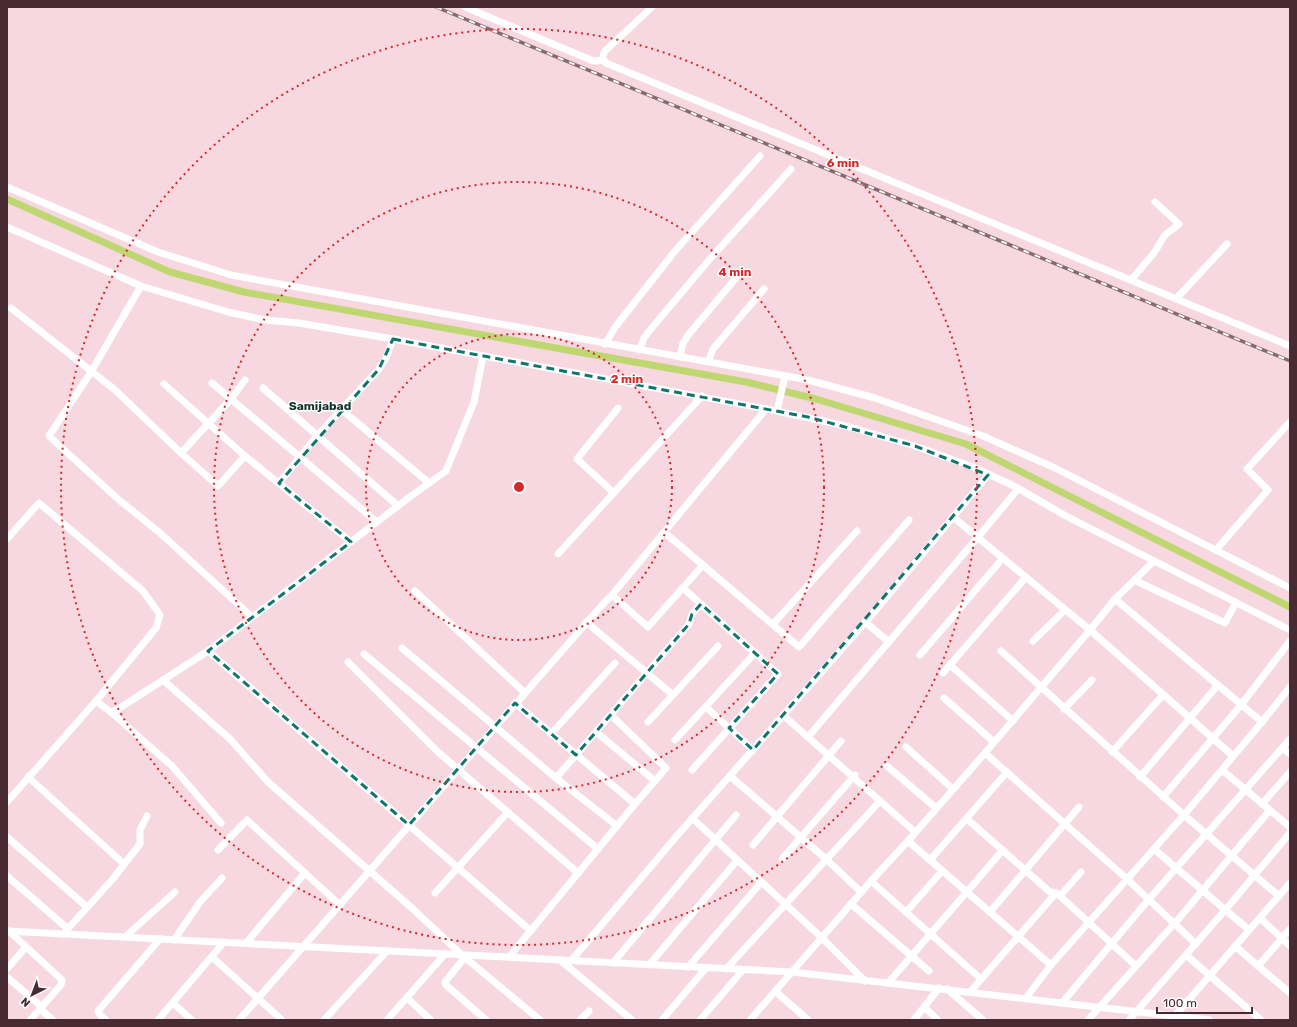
<svg xmlns="http://www.w3.org/2000/svg" width="1297" height="1027" viewBox="0 0 1297 1027" font-family="Rubik,sans-serif">
	<style>
		.lines { fill: none; stroke-linecap: round; stroke-linejoin: round }
		.canal { stroke: #bfd771; stroke-width: 7 }
		.minor { stroke: #fff; stroke-width: 7 }
		.rail-casing { stroke: #876971; stroke-width: 3.5 }
		.rail { stroke: #fff; stroke-width: 2; stroke-dasharray: 6; stroke-linecap: butt }
		.marked { fill: none; stroke: #0f766e; stroke-width: 3; stroke-dasharray: 8 5; stroke-linejoin: round }
		.ring { fill: none; stroke: #d62828; stroke-width: 2; stroke-dasharray: 2 4 }
		.labels { text-anchor: middle; stroke-width: 3; stroke-linejoin: round; paint-order: stroke }
		.neighbourhood-label { font-size: 12px; font-weight: bold; fill: #13342e; stroke: #fff }
		.centre { fill: #d62828; stroke: #fff; stroke-width: 2 }
		.ring-label { font-size: 12px; text-anchor: middle; font-weight: bold; fill: #d62828; stroke: #fff; stroke-width: 3; stroke-linejoin: round; paint-order: stroke }
	</style>
	<rect width="100%" height="100%" fill="#f7d8e0"/>
	<g class="lines">
		<path class="canal" d="M7,199L170,272L244,292L746,382L816,399L966,444L1290,607"/>
		<g class="minor">
			<path d="M465,7L591,60L596,61L603,60"/>
			<path d="M652,7L605,51C602,56 602,59 606,63L1290,346"/>
			<path d="M7,187L158,252L231,275L808,380L875,398L983,436L1055,468L1290,588"/>
			<path d="M7,227L141,286L228,312L265,320L299,323L393,339L777,411L846,426L915,446L973,467L1014,486L1064,515L1290,630"/>
			<path d="M1131,280L1154,253L1165,235L1179,224L1155,202"/>
			<path d="M141,286L91,372L49,436L119,500L159,532L252,617"/>
			<path d="M1176,299L1227,244"/>
			<path d="M11,308L114,389L181,453"/>
			<path d="M605,344L616,326L675,251L760,156"/>
			<path d="M639,350L644,338L650,330L709,260L791,169"/>
			<path d="M483,356L474,402L446,471L411,496L208,651L531,931"/>
			<path d="M680,357L683,343L689,334L736,278"/>
			<path d="M708,362L713,349L764,289"/>
			<path d="M245,380L231,399L181,453L218,486L245,456"/>
			<path d="M212,383L377,522"/>
			<path d="M164,384L245,456L351,542"/>
			<path d="M263,388L398,506"/>
			<path d="M342,410L429,483"/>
			<path d="M777,411L785,376"/>
			<path d="M279,483L317,436L379,369L386,358L393,339"/>
			<path d="M614,493L577,459L618,408"/>
			<path d="M953,517L1090,630L1233,756"/>
			<path d="M664,532L799,647L909,520"/>
			<path d="M7,539L39,503L143,591L160,615L156,628L96,701"/>
			<path d="M1216,550L1268,490L1247,469L1290,422"/>
			<path d="M558,554L702,396"/>
			<path d="M1134,580L1225,623L1236,602"/>
			<path d="M683,588L778,674L692,770"/>
			<path d="M415,591L525,693"/>
			<path d="M612,595L648,627L703,565"/>
			<path d="M586,622L673,695"/>
			<path d="M865,622L889,642"/>
			<path d="M773,624L857,531"/>
			<path d="M1033,641L1065,610"/>
			<path d="M402,648L556,778L689,624L692,614L701,604"/>
			<path d="M1001,651L1184,815L1279,896"/>
			<path d="M364,654L598,849"/>
			<path d="M920,655L1003,558"/>
			<path d="M348,662L438,752L578,873"/>
			<path d="M950,665L1013,721"/>
			<path d="M943,673L1026,577"/>
			<path d="M163,680L230,739L268,782L413,909L462,955L540,1020"/>
			<path d="M944,698L994,742"/>
			<path d="M515,703L635,804L666,768L611,715"/>
			<path d="M706,707L753,750"/>
			<path d="M1064,709L1092,680"/>
			<path d="M112,713L172,766L221,823"/>
			<path d="M783,715L915,832"/>
			<path d="M648,722L718,646"/>
			<path d="M1262,722L1290,687"/>
			<path d="M596,732L655,781"/>
			<path d="M551,734L615,663"/>
			<path d="M808,737L978,537L1018,489"/>
			<path d="M675,740L755,653"/>
			<path d="M906,747L953,789"/>
			<path d="M1282,748L1290,754"/>
			<path d="M1112,752L1163,695"/>
			<path d="M985,753L1127,879L1196,944"/>
			<path d="M887,766L936,808"/>
			<path d="M1222,770L1290,827"/>
			<path d="M730,776L827,860L861,892"/>
			<path d="M28,777L124,864"/>
			<path d="M1140,777L1218,685"/>
			<path d="M556,778L617,826"/>
			<path d="M1163,797L1241,705L1290,641"/>
			<path d="M7,802L96,701L112,713L208,651"/>
			<path d="M1262,804L1290,772"/>
			<path d="M692,818L821,937L865,981"/>
			<path d="M967,819L1050,892L1056,893L1060,896L1136,966"/>
			<path d="M7,837L87,907"/>
			<path d="M908,841L1051,965"/>
			<path d="M753,845L841,741"/>
			<path d="M1154,849L1249,930"/>
			<path d="M218,850L247,820L340,905"/>
			<path d="M782,859L855,775"/>
			<path d="M930,860L1007,772"/>
			<path d="M7,876L67,928"/>
			<path d="M871,881L981,979"/>
			<path d="M435,893L508,812"/>
			<path d="M1060,896L1081,872"/>
			<path d="M851,904L929,971"/>
			<path d="M906,912L942,871"/>
			<path d="M990,912L1079,807"/>
			<path d="M1260,918L1290,946"/>
			<path d="M1290,929L1258,966L1290,993"/>
			<path d="M7,931L792,972L1209,1020"/>
			<path d="M9,931L62,980L61,985L30,1020"/>
			<path d="M63,934L112,880L140,844V830L147,816"/>
			<path d="M125,937L175,892"/>
			<path d="M174,940L200,902L222,878"/>
			<path d="M246,943L305,873"/>
			<path d="M1235,946L1258,966"/>
			<path d="M1186,955L1261,1020"/>
			<path d="M212,957L282,1020"/>
			<path d="M465,957L445,982L446,985L486,1020"/>
			<path d="M509,957L635,804"/>
			<path d="M560,960L632,1020"/>
			<path d="M571,961L675,838L870,617L988,475"/>
			<path d="M613,963L736,815"/>
			<path d="M649,965L734,864"/>
			<path d="M688,967L759,885"/>
			<path d="M7,969L25,948"/>
			<path d="M726,969L880,801"/>
			<path d="M7,977L42,1007"/>
			<path d="M888,983L1003,850"/>
			<path d="M947,989L983,1020"/>
			<path d="M775,991L808,1020"/>
			<path d="M970,992L1056,893"/>
			<path d="M407,998L431,1020"/>
			<path d="M1026,998L1051,965L1184,815L1262,722L1115,599"/>
			<path d="M173,1003L192,1020"/>
			<path d="M1062,1003L1149,899L1290,739"/>
			<path d="M924,1007L938,1020"/>
			<path d="M40,1009L53,1020"/>
			<path d="M1172,1019L1290,883"/>
			<path d="M106,1020L100,1015L98,1011L160,939"/>
			<path d="M158,1020L224,942"/>
			<path d="M239,1020L603,604L612,595L766,409"/>
			<path d="M324,1020L387,951"/>
			<path d="M387,1020L445,954"/>
			<path d="M580,1020L589,1011"/>
			<path d="M662,1020L706,968"/>
			<path d="M700,1020L743,970"/>
			<path d="M750,1020L871,881L908,841L985,753L1090,630L1115,599L1154,561"/>
			<path d="M914,1020L939,988"/>
			<path d="M1088,1020L1181,916L1270,810"/>
			<path d="M1129,1020L1226,909L1290,833"/>
		</g>
		<defs>
			<path id="rail" d="M436,7L1290,361"/>
		</defs>
		<use href="#rail" class="rail-casing"/>
		<use href="#rail" class="rail"/>
	</g>
	<path class="marked" d="M393,339L808,417L915,446L988,475L753,750L729,728L778,674L701,604L692,614L689,624L576,755L515,703L409,825L208,651L351,542L279,483L379,369Z"/>
	<g class="ring">
		<circle cx="519" cy="487" r="153"/>
		<circle cx="519" cy="487" r="305"/>
		<circle cx="519" cy="487" r="458"/>
	</g>
	<g class="labels">
		<g class="neighbourhood-label">
			<text x="320" y="410">Samijabad</text>
		</g>
	</g>
	<circle cx="519" cy="487" r="6" class="centre"/>
	<g class="ring-label">
		<text x="843" y="167">6 min</text>
		<text x="735" y="276">4 min</text>
		<text x="627" y="383">2 min</text>
	</g>
	<rect width="1297" height="1027" fill="none" stroke="#472a32" stroke-width="16"/>
	<g transform="translate(32 995) rotate(222)" stroke="#ffffff" stroke-width="3" paint-order="stroke">
	<path d="M0-3L7 15L0 10L-7 15Z" fill="#472a32"/>
	<text y="-6" font-size="11" font-weight="bold" text-anchor="middle" fill="#472a32">N</text>
	</g>
	<path d="M1157 1007v6h95v-6" fill="none" stroke="#472a32" stroke-width="2"/>
	<text x="1163" y="1007" font-size="12" fill="#472a32" stroke="#ffffff" stroke-width="3" paint-order="stroke">100 m</text>
</svg>
